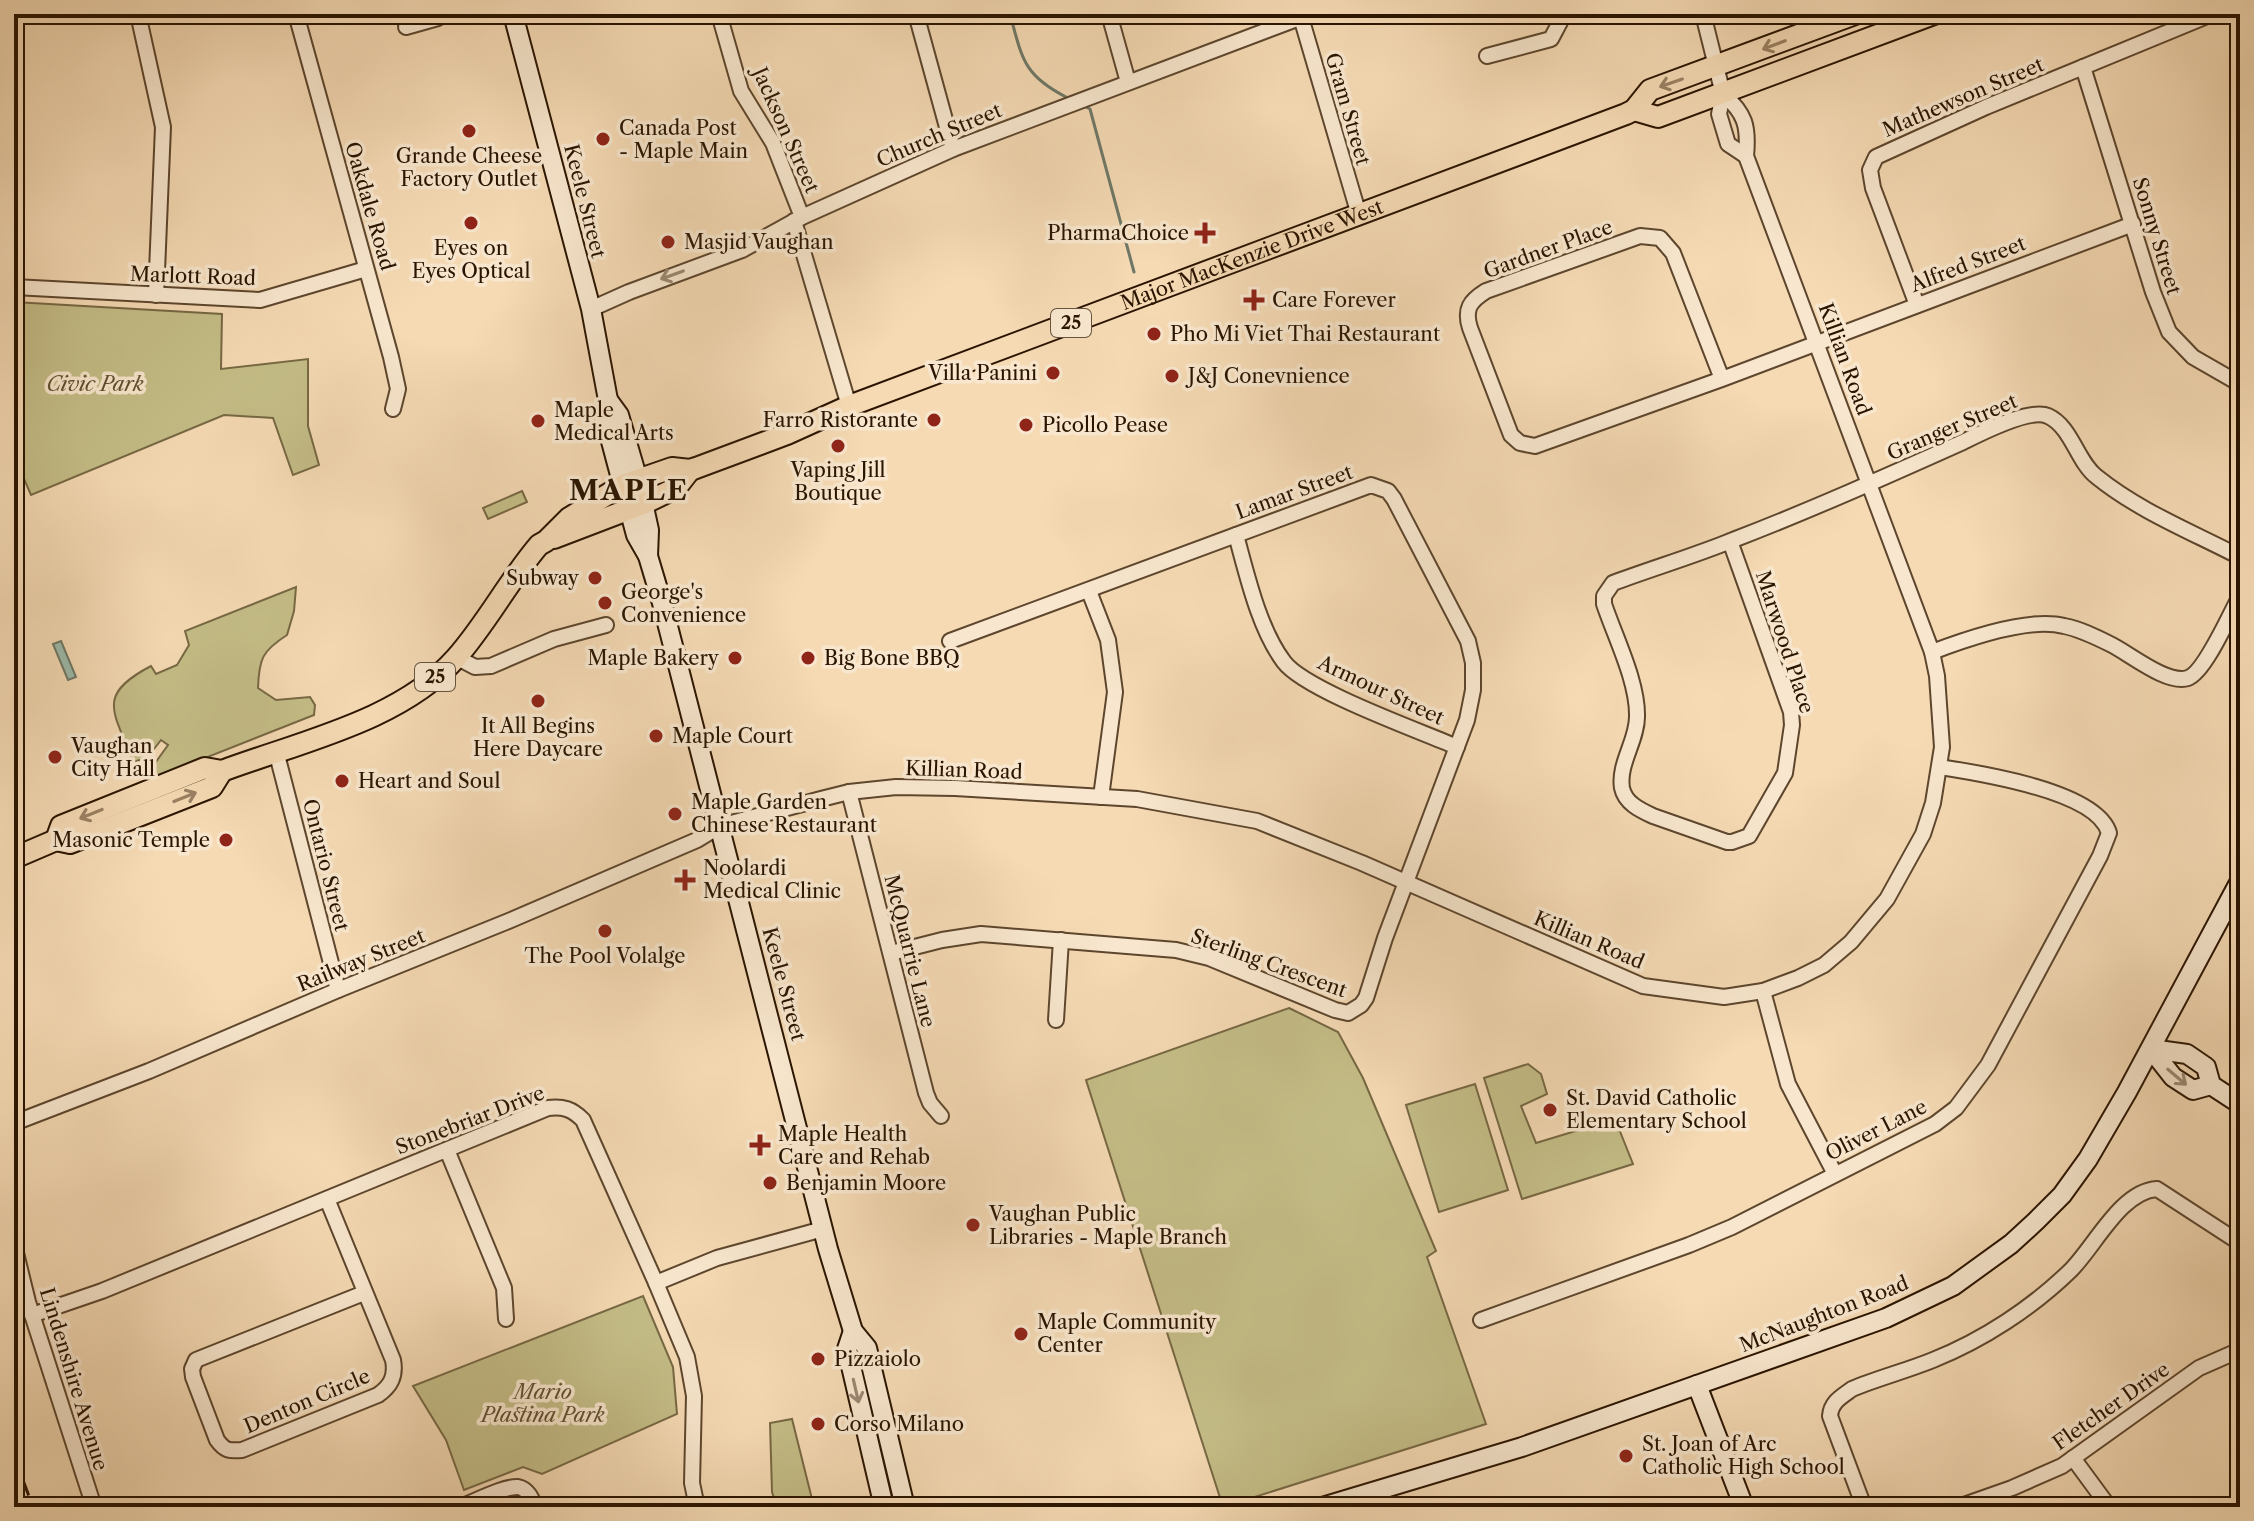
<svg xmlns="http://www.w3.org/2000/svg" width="2254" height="1521" viewBox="0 0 2254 1521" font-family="'Libre Caslon Text',serif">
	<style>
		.green { fill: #c4bd87; stroke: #776844; stroke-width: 2 }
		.water { fill: #9cbbab; stroke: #6e7867; stroke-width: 2 }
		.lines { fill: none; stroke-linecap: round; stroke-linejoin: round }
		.stream { stroke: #6e7867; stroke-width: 3 }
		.street-casing { stroke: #5d462d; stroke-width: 18 }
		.secondary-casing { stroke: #2a1400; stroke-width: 22 }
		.primary-casing { stroke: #2a1400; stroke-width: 24 }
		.street { stroke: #f8e7ce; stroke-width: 14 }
		.secondary { stroke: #f8e7ce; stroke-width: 18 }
		.primary { stroke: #f5dab4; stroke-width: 20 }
		.rail { stroke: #2a1400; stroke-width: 3; stroke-dasharray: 14 14; stroke-linecap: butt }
		.oneway { stroke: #9a8163 }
		.oneway2 { stroke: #9b8871 }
		.poi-dot { fill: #8f2418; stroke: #f8e7ce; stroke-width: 3 }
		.labels { text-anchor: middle; stroke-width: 7; stroke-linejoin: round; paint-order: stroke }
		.shield { fill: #f8e7ce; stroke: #68533e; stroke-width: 2 }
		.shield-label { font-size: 18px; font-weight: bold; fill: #2a1400 }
		.street-label { font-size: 20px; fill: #2a1400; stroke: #f8e7ce }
		.poi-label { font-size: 20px; fill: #2a1400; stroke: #f8e7ce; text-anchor: start }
		.park-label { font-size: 20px; font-style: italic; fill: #604f2f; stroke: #f8e7ce }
		.district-label { font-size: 28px; font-weight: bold; letter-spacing: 2px; fill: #2a1400; stroke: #f8e7ce }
	</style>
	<rect width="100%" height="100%" fill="#f5dab4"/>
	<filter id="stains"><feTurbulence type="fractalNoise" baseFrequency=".0025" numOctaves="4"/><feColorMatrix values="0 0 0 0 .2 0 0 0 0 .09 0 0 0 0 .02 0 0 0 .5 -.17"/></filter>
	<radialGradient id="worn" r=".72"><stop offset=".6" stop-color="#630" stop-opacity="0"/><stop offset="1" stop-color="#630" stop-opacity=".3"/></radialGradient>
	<g class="green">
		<path d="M14,302L222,314L221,369L308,359V426L319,465L293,475L273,418L224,415L31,495L14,456Z"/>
		<path d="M522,491L527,502L488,519L483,508Z"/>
		<path d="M296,587L294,611L287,635C262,651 259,659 258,688L276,700L310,697L315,705L314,715L157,777L142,768L153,766L168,745L161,740L147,758L133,762C115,712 94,696 151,666L156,674L177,665L189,645L185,631Z"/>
		<path d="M1289,1008L1338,1032L1363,1078L1436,1251L1427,1257L1486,1424L1223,1507L1086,1080Z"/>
		<path d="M1528,1064L1541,1074L1547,1094L1521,1106L1536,1143L1615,1119L1633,1164L1522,1199L1484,1078Z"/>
		<path d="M1475,1084L1508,1190L1439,1212L1406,1105Z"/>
		<path d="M643,1296L673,1367L677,1414L542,1474L523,1467L464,1490L446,1440L413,1386Z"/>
		<path d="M792,1419L814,1507H777L772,1492L770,1423Z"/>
	</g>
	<path class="water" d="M61,641L76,677L68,680L53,644Z"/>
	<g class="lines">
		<g class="stream">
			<path d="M1010,14C1022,58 1023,75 1066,97"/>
			<path d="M1086,107L1090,109L1134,272"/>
		</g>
		<defs>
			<g id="street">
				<path d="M138,14L163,127L156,295"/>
				<path d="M296,14L391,357L398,389L393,409"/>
				<path d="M719,14L741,91L773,143L802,217"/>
				<path d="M916,14L953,149"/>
				<path d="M1109,14L1128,82"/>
				<path d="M1300,14L1359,215"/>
				<path d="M1703,14L1723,94L1719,114L1728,144L1746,156"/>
				<path d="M406,27L438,18L437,14"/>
				<path d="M1487,56L1551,39L1560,22V14"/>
				<path d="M2083,67L2153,292L2169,332L2193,357L2240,384"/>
				<path d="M14,148L16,173L14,206"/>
				<path d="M794,221L849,406"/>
				<path d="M14,287L260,300L366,269"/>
				<path d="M1917,305L1873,188L1870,170L1876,157L1986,107L2212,14"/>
				<path d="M591,309L629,292L742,250L802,217L953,149L1310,14"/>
				<path d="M1722,379L1673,253L1660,238L1640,236L1486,291C1470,301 1464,309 1470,328L1511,435L1520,443L1535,446L1722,379L2133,224"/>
				<path d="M1236,535C1247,575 1259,629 1284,662C1305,690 1420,731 1457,747"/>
				<path d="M1730,541L1791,712L1792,725L1785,773L1749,836L1732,842H1727L1653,816C1640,810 1625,803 1622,788C1618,764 1637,741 1637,717C1638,682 1615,637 1604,604V596L1613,583C1653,568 1694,556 1733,540C1811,510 1887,476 1963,442C1981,433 2030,408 2048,416C2072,427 2077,462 2097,477C2139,511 2192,532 2240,557"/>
				<path d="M1089,591L1108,640L1115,692L1101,797"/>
				<path d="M1932,652C1966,639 2029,617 2064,626C2080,629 2096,637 2110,644C2129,653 2167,685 2188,678C2205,672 2230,614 2240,596"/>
				<path d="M456,657L475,667L491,666L554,639L606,625"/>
				<path d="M276,751L338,990"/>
				<path d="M849,792L926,1093L930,1103L941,1116"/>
				<path d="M891,953L942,940L981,934L1176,950L1209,958L1335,1010L1348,1013L1361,1005L1366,998L1385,938L1467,720L1473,690V663L1468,641L1394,499L1388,491L1371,485L950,641"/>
				<path d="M1763,991L1788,1084L1835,1174"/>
				<path d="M1056,1020L1061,940"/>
				<path d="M14,1123L149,1071L338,990L511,920L697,840L720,826L821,799L849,792L896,787L955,788L1137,799L1257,821L1362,863L1643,986L1724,997L1763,991L1798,978L1824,965L1851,942L1887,899L1923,834L1933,803L1942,747L1937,676L1932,652L1746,156C1749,126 1745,113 1723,94"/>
				<path d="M447,1150L504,1288L506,1319"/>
				<path d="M327,1199L393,1360C396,1376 391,1386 378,1395L242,1450C229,1451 225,1451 217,1440L193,1377L192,1369L196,1360L364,1293"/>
				<path d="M15,1214L16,1253L28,1302L94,1507"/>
				<path d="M656,1283L717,1258L823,1229"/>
				<path d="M32,1315L102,1291L548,1108C563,1106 572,1109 583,1120L656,1283L687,1357L694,1396L692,1483L697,1507"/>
				<path d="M1481,1320L1689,1245L1732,1227L1935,1124L1956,1108L1988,1065L2100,856L2109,833C2097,791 1979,773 1940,767"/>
				<path d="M2073,1458L2109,1507"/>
				<path d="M460,1507C474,1502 504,1486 518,1487C528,1489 532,1499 535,1507"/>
				<path d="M1864,1507L1830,1416C1831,1402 1841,1397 1852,1389C1878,1378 1906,1371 1933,1360C1983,1340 2032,1308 2071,1270C2095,1246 2121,1191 2157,1189L2240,1243"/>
				<path d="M1958,1507L2012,1488L2062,1466L2199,1368L2240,1350"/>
			</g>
			<g id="secondary">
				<path d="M513,14L591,309L608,400L605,419L608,430L636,535L648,556L662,603L828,1249L853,1331L867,1348L905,1507"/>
				<path d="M608,400L619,415L638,480L649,530L648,556"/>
				<path d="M2151,1049L2187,1054L2206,1067L2211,1085L2240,1104"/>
				<path d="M2151,1049L2173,1077L2193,1090L2211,1085"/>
				<path d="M853,1331L847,1349L884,1507"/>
				<path d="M1697,1385L1744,1507"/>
				<path d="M1322,1507L1522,1447L1886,1318L1953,1286L2011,1244L2036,1221L2062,1195L2088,1159L2127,1092L2240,881"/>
			</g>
			<g id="primary">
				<path d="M1634,110L1658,117L1934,14"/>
				<path d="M554,538L643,504L676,488L690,470"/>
				<path id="s1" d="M56,840L61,826L205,768L222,771C299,742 400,721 456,658C487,623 509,580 539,545L546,541L569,518L623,485L672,468L690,470L696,468L787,434L849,406L1626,114L1634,110L1650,90L1855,14"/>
				<path d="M14,858L56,840L70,843L212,787L222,771"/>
			</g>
		</defs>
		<use href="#street" class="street-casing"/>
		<use href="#secondary" class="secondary-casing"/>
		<use href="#primary" class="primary-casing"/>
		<use href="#street" class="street"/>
		<use href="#secondary" class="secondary"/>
		<use href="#primary" class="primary"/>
		<path class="rail" d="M14,1456L33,1507"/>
	</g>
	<defs><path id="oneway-shaft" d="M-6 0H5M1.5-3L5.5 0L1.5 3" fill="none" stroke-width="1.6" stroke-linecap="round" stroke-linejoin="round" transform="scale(2)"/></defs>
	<g class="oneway">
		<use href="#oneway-shaft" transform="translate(1774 45) rotate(159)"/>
		<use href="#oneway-shaft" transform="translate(1671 83) rotate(161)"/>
		<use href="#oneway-shaft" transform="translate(185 797) rotate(-22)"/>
		<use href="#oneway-shaft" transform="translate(91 814) rotate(158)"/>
	</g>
	<g class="oneway2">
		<use href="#oneway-shaft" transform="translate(672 275) rotate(160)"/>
		<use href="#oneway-shaft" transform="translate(2177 1077) rotate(40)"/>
		<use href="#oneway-shaft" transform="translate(856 1391) rotate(77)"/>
	</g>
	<g class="poi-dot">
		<circle cx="469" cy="131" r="8"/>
		<circle cx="603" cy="139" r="8"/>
		<circle cx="471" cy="223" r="8"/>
		<path d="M1201 221h8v8h8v8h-8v8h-8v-8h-8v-8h8z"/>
		<circle cx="668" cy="242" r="8"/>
		<path d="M1250 288h8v8h8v8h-8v8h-8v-8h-8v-8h8z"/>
		<circle cx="1154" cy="334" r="8"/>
		<circle cx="1053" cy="373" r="8"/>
		<circle cx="1172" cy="376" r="8"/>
		<circle cx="934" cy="420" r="8"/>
		<circle cx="538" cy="421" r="8"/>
		<circle cx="1026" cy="425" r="8"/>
		<circle cx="838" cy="446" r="8"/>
		<circle cx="595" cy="578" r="8"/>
		<circle cx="605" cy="603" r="8"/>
		<circle cx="735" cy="658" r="8"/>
		<circle cx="808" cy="658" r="8"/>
		<circle cx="538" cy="701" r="8"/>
		<circle cx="656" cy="736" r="8"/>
		<circle cx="55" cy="757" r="8"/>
		<circle cx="342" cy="781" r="8"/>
		<circle cx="675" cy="814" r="8"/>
		<circle cx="226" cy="840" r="8"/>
		<path d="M681 868h8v8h8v8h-8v8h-8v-8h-8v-8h8z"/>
		<circle cx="605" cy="931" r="8"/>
		<circle cx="1550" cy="1110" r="8"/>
		<path d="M756 1133h8v8h8v8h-8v8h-8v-8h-8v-8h8z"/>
		<circle cx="770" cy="1183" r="8"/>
		<circle cx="973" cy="1225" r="8"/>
		<circle cx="1021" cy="1334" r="8"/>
		<circle cx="818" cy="1359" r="8"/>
		<circle cx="818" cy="1424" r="8"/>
		<circle cx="1626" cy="1456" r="8"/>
	</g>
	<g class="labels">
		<g class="shield">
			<rect x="1051" y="309" width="40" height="28" rx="6"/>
			<rect x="415" y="663" width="40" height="28" rx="6"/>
		</g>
		<g class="shield-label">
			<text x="1071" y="329">25</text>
			<text x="435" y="683">25</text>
		</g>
		<g class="street-label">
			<text transform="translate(1963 97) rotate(-23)" y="7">Mathewson Street</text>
			<text transform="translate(1348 109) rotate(74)" y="7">Gram Street</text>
			<text transform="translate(786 130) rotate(66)" y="7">Jackson Street</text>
			<text transform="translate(939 135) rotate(-23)" y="7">Church Street</text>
			<text transform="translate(585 201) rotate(76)" y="7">Keele Street</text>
			<text transform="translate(370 206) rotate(74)" y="7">Oakdale Road</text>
			<text transform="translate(2157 236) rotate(73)" y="7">Sonny Street</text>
			<text transform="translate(1548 249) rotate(-20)" y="7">Gardner Place</text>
			<text dy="7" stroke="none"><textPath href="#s1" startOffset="1366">Major MacKenzie Drive West</textPath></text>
			<text transform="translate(1968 264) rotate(-21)" y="7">Alfred Street</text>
			<text transform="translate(193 276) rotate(2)" y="7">Marlott Road</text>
			<text transform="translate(1845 359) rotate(70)" y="7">Killian Road</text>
			<text transform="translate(1952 427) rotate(-23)" y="7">Granger Street</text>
			<text transform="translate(1294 492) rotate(-20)" y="7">Lamar Street</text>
			<text transform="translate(1785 642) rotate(72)" y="7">Marwood Place</text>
			<text transform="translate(1381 690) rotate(25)" y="7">Armour Street</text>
			<text transform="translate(964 770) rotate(2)" y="7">Killian Road</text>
			<text transform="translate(326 865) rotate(76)" y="7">Ontario Street</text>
			<text transform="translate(1589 940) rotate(23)" y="7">Killian Road</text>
			<text transform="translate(910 951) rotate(76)" y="7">McQuarrie Lane</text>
			<text transform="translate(361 960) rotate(-22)" y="7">Railway Street</text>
			<text transform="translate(1269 963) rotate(20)" y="7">Sterling Crescent</text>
			<text transform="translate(784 984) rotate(75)" y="7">Keele Street</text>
			<text transform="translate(470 1120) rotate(-21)" y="7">Stonebriar Drive</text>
			<text transform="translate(1876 1130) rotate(-27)" y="7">Oliver Lane</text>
			<text transform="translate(1824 1314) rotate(-21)" y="7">McNaughton Road</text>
			<text transform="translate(74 1379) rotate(73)" y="7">Lindenshire Avenue</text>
			<text transform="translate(307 1401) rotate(-23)" y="7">Denton Circle</text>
			<text transform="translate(2111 1406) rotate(-35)" y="7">Fletcher Drive</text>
		</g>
		<g class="poi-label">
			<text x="619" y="135">Canada Post<tspan x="619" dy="23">- Maple Main</tspan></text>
			<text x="469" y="163" text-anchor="middle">Grande Cheese<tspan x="469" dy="23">Factory Outlet</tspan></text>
			<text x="1189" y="240" text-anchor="end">PharmaChoice</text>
			<text x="684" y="249">Masjid Vaughan</text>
			<text x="471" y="255" text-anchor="middle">Eyes on<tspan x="471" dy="23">Eyes Optical</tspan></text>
			<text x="1272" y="307">Care Forever</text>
			<text x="1170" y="341">Pho Mi Viet Thai Restaurant</text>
			<text x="1037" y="380" text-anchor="end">Villa Panini</text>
			<text x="1188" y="383">J&amp;J Conevnience</text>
			<text x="554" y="417">Maple<tspan x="554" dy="23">Medical Arts</tspan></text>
			<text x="918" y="427" text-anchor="end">Farro Ristorante</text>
			<text x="1042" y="432">Picollo Pease</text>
			<text x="838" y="477" text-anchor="middle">Vaping Jill<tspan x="838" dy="23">Boutique</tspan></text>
			<text x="579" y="585" text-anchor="end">Subway</text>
			<text x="621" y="599">George's<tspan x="621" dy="23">Convenience</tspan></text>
			<text x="719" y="665" text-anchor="end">Maple Bakery</text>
			<text x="824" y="665">Big Bone BBQ</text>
			<text x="538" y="733" text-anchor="middle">It All Begins<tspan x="538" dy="23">Here Daycare</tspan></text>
			<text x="672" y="743">Maple Court</text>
			<text x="71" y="753">Vaughan<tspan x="71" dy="23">City Hall</tspan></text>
			<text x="358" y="788">Heart and Soul</text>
			<text x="691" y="809">Maple Garden<tspan x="691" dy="23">Chinese Restaurant</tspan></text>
			<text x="210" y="847" text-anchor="end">Masonic Temple</text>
			<text x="703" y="875">Noolardi<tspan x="703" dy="23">Medical Clinic</tspan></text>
			<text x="605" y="963" text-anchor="middle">The Pool Volalge</text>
			<text x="1566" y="1105">St. David Catholic<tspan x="1566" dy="23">Elementary School</tspan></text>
			<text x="778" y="1141">Maple Health<tspan x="778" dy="23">Care and Rehab</tspan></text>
			<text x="786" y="1190">Benjamin Moore</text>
			<text x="989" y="1221">Vaughan Public<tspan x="989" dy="23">Libraries - Maple Branch</tspan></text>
			<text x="1037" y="1329">Maple Community<tspan x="1037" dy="23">Center</tspan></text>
			<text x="834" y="1366">Pizzaiolo</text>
			<text x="834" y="1431">Corso Milano</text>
			<text x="1642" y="1451">St. Joan of Arc<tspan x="1642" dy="23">Catholic High School</tspan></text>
		</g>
		<g class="park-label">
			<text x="95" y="391">Civic Park</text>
			<text x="543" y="1399">Mario<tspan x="543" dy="23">Plastina Park</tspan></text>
		</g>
		<g class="district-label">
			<text x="629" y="500">MAPLE</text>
		</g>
	</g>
	<rect width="2254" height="1521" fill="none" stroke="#f5dab4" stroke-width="48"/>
	<rect x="16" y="16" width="2222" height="1489" fill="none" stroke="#2a1400" stroke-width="4"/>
	<rect x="24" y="24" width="2206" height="1473" fill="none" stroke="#2a1400" stroke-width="2"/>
	<rect width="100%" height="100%" filter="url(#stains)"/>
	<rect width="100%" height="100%" fill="url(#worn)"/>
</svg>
